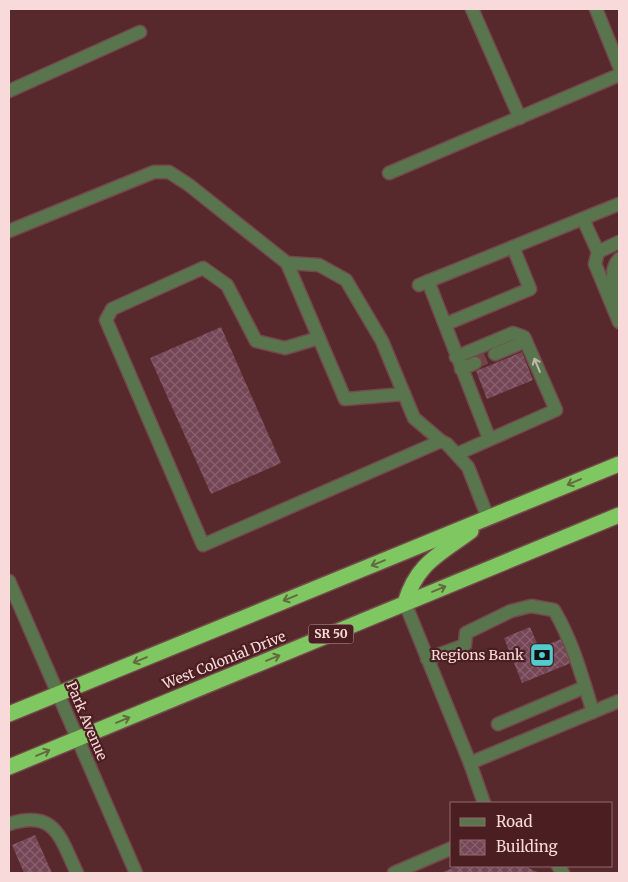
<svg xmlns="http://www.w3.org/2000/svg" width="628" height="882" viewBox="0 0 628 882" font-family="Merriweather,serif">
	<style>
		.building { fill: url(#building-cross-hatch) }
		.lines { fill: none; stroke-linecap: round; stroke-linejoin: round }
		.minor-tunnel { stroke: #6f4446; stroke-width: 12; stroke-dasharray: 12 6; stroke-linecap: butt }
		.minor-casing { stroke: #74494c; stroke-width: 15 }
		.highway-casing { stroke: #74494c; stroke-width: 18 }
		.minor { stroke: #59754e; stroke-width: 12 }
		.highway { stroke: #7fc761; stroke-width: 15 }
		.oneway { stroke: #c1b7aa }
		.oneway2 { stroke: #626b3e }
		.labels { text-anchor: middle; stroke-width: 4.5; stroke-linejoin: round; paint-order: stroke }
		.shield { fill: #4b1f22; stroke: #c5a2a4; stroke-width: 1 }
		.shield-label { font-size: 12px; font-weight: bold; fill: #f9dadb }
		.poi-label { font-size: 14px; fill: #f9dadb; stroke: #4b1f22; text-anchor: end }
		.street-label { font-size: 14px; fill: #f9dadb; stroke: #4b1f22 }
	</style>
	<defs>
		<pattern id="building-cross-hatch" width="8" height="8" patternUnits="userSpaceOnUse" patternTransform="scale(1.25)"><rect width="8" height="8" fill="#744656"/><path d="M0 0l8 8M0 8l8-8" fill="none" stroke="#89606e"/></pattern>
	</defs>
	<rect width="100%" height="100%" fill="#57292c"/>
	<g class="building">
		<path d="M221,327L281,463L211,494L150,358Z"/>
		<path d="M522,352L533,380L487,399L476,371Z"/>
		<path d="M530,627L539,648L566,637L576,661L522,683L504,638Z"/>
		<path d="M35,835L52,873H24L12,845Z"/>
		<path d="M458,866H524L540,873H440Z"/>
	</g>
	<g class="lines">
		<path class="minor-tunnel" d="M475,363L495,354"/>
		<defs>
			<g id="minor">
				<path d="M472,9L520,118"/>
				<path d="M596,9L619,66"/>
				<path d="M9,91L140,32"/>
				<path d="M389,173L619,75"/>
				<path d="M583,219L598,252L595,264L619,322"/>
				<path d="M9,231L154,172H169L189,185L287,263L319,265L346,280L382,341L414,418L441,441L447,444L468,467L488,518"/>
				<path d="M598,252L619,242"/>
				<path d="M619,259C608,271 615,288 619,301"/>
				<path d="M287,263L345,399L404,394"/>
				<path d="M428,281L489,438"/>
				<path d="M419,285L619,204"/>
				<path d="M446,324L530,289L513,247"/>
				<path d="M319,338L285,348L256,341L227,285L203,268L112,309L106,320L203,545L441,441"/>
				<path d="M495,354L526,341"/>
				<path d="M456,357L513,333L524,337L556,410L457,454"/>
				<path d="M461,369L475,363"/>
				<path d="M9,581L136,873"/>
				<path d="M405,603L470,763L484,803"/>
				<path d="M427,659L465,645L466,633L511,611L531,606L554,610C573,642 582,677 593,712"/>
				<path d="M498,724L585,687"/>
				<path d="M470,763L619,701"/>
				<path d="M9,824C56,809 60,838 77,873"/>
				<path d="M558,866L563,873"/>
				<path d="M394,873L452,848"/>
			</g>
			<g id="highway">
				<path d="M405,603C417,563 439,555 471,531"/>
				<path d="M9,714L619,464"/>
				<path d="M9,767L619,515"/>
			</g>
		</defs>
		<use href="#minor" class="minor-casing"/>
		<use href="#highway" class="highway-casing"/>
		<use href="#minor" class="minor"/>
		<use href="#highway" class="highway"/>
	</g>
	<defs><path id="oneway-shaft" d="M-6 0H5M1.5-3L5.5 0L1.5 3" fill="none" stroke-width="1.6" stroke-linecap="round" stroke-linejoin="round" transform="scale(1.25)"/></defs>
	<use class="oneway" href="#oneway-shaft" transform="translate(537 365) rotate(-113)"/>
	<g class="oneway2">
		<use href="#oneway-shaft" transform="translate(574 482) rotate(157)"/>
		<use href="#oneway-shaft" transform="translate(378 563) rotate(158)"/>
		<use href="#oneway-shaft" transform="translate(439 589) rotate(-22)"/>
		<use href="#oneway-shaft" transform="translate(290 598) rotate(158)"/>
		<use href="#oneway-shaft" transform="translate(273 658) rotate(-22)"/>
		<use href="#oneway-shaft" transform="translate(140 660) rotate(158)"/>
		<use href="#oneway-shaft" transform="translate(123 720) rotate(-22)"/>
		<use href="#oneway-shaft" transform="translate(43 753) rotate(-23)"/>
	</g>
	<defs>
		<symbol id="bank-square" viewBox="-11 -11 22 22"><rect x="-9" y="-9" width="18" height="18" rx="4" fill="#52cdcf" stroke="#4b1f22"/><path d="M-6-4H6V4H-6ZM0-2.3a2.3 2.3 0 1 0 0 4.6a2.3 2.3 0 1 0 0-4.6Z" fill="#111"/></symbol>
	</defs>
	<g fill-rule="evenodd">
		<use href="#bank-square" x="528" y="641" width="28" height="28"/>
	</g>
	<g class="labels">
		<rect class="shield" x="308.5" y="624.5" width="45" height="19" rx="4"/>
		<g class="shield-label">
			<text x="331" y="638">SR 50</text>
		</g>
		<g class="poi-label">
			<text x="524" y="660">Regions Bank</text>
		</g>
		<g class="street-label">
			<text transform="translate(224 660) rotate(-22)" y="5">West Colonial Drive</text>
			<text transform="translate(87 721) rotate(67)" y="5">Park Avenue</text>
		</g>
	</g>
	<rect width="628" height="882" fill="none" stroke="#f9dadb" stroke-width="20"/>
	<rect x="450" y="802" width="162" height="65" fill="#4b1f22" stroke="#916a6c"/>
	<rect x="460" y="818" width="25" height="8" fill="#59754e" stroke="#916a6c"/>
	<text x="496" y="827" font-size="15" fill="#f9dadb">Road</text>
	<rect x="460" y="840" width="25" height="15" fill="url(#building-cross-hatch)" stroke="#916a6c"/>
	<text x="496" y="852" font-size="15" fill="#f9dadb">Building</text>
</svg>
